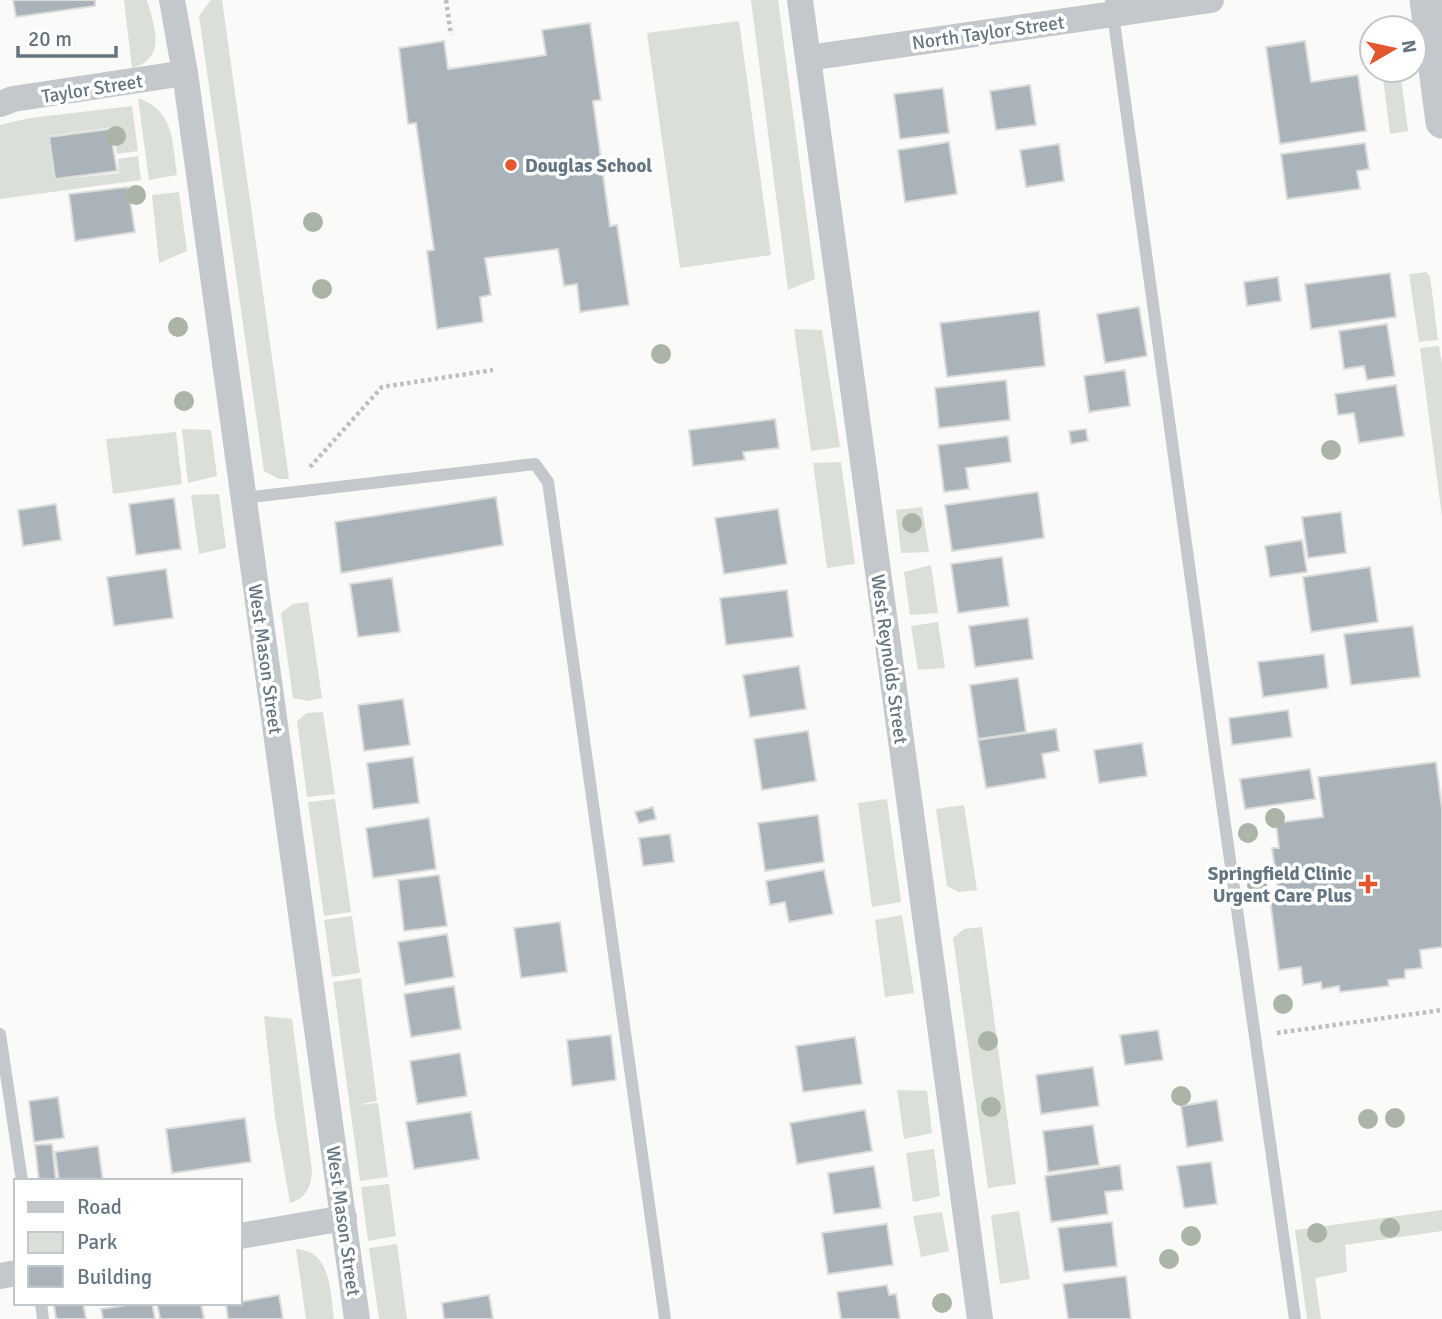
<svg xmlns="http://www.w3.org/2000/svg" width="1442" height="1319" viewBox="0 0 1442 1319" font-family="Signika,sans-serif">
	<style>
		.green { fill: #dadfd7 }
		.building { fill: #aab3b9; stroke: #dcdcda; stroke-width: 2 }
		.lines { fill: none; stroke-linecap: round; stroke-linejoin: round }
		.path { stroke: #bbbfc2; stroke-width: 4.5; stroke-dasharray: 3.5 3.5; stroke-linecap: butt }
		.service { stroke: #c3c8cc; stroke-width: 12 }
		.minor { stroke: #c3c8cc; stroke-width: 26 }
		.tertiary { stroke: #c3c8cc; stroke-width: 33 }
		.tree { fill: #aab4a7 }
		.poi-dot { fill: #e4572e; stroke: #fff; stroke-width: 2.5 }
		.labels { text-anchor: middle; stroke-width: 7; stroke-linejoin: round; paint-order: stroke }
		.street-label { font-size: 19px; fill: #657683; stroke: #fff }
		.poi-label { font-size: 19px; font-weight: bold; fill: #657683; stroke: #fff; text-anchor: start }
	</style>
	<rect width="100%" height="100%" fill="#fafaf8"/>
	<g class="green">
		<path d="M124,0H147C154,26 168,58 132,68Z"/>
		<path d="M211,0H222L289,479H279L264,471L199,16Z"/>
		<path d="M751,0H778L815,279L788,290Z"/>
		<path d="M739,21L771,255L680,268L647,33Z"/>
		<path d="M1382,70H1400L1408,131L1390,134Z"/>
		<path d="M138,98C175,111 172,142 177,175L149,180Z"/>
		<path d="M132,106L138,151L117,154L113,127L48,136L54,180L119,173L118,159L138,156L141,180L0,199V125L30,118Z"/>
		<path d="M179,192L187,251L159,263L152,195Z"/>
		<path d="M1426,272L1430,276L1438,340L1419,342L1409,274Z"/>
		<path d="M794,329L822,330L840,447L811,451Z"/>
		<path d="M1439,346L1442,365V517L1420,348Z"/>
		<path d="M182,429L211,430L217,476L188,483Z"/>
		<path d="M176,432L182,484L113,494L106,439Z"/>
		<path d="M841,462L855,564L827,568L813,463Z"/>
		<path d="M219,494L226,548L199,554L191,495Z"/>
		<path d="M922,507L929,552L901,553L896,510Z"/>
		<path d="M931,565L938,613L910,615L904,572Z"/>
		<path d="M308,602L322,698L308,701L293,698L281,613L293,604Z"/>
		<path d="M938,622L945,668L918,670L911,626Z"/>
		<path d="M323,712L335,794L307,797L297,721L307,713Z"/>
		<path d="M335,799L351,912L324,916L308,802Z"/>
		<path d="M887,799L901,902L872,907L858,803Z"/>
		<path d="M964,805L977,890L959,892L947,886L936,809Z"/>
		<path d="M902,915L914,993L885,997L875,920Z"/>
		<path d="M352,916L360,973L332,977L324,920Z"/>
		<path d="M982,927L1016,1184L988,1188L953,938L964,929Z"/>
		<path d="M361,978L377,1101L356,1105L378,1103L388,1177L360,1181L333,982Z"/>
		<path d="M264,1016L292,1019L312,1171C311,1187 306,1198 290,1203L275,1117Z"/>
		<path d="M897,1090L927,1091L932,1133L904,1139Z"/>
		<path d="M934,1149L940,1196L913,1202L906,1153Z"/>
		<path d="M389,1184L396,1236L368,1241L361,1187Z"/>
		<path d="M1442,1210V1231L1345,1245L1347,1269L1346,1272L1315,1278L1321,1319H1307L1295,1230Z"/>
		<path d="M1019,1211L1030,1279L1000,1284L991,1215Z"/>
		<path d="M942,1212L949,1251L921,1257L913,1216Z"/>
		<path d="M397,1244L407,1319H379L369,1248Z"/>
		<path d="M296,1249C332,1251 330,1292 334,1319H306Z"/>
	</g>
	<g class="building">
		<path d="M13,0H95V6L16,17Z"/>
		<path d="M590,23L601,100L593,101L610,226L617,225L629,305L580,312L577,284L564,286L558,249L485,258L491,295L480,297L483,322L437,329L427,251L434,250L416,123L408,124L399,48L444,41L448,69L546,55L542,30Z"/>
		<path d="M1305,41L1311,82L1358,75L1366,131L1280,144L1266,47Z"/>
		<path d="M1030,85L1036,125L996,130L990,91Z"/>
		<path d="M943,88L949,133L900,139L894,94Z"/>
		<path d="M110,129L117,171L55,179L49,137Z"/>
		<path d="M949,142L957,194L905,202L898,150Z"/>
		<path d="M1365,143L1369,169L1357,171L1360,189L1287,199L1281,154Z"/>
		<path d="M1059,144L1064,181L1026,187L1020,150Z"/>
		<path d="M128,187L135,232L75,241L69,194Z"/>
		<path d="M1390,273L1396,317L1311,329L1305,284Z"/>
		<path d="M1278,277L1281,301L1247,306L1244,282Z"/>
		<path d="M1139,307L1147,356L1105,363L1097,314Z"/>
		<path d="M1039,311L1045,366L947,377L940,323Z"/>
		<path d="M1387,324L1395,376L1367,380L1364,366L1344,369L1339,331Z"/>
		<path d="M1125,370L1130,406L1089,412L1084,376Z"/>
		<path d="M1006,380L1010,420L939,428L935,388Z"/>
		<path d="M1396,385L1404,436L1359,443L1354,413L1338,415L1335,394Z"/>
		<path d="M775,419L779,448L743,452L745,460L693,466L689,430Z"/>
		<path d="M1086,429L1088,441L1071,444L1069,431Z"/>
		<path d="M1008,436L1011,462L966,468L969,489L944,492L938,445Z"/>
		<path d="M1038,492L1044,538L952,551L945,505Z"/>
		<path d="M496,497L503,545L341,573L335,522Z"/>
		<path d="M174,498L181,549L136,555L129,504Z"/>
		<path d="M56,504L61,540L23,546L18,510Z"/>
		<path d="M778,509L787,564L724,574L715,518Z"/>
		<path d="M1341,512L1346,553L1308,558L1302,517Z"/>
		<path d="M1302,540L1307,572L1270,577L1265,546Z"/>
		<path d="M1002,557L1009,606L958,613L951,564Z"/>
		<path d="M1370,567L1378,622L1311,632L1303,577Z"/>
		<path d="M166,569L173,618L114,626L107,577Z"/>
		<path d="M392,578L400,632L358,637L350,584Z"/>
		<path d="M787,590L793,637L726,645L720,598Z"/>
		<path d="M1028,618L1033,659L975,667L969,626Z"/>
		<path d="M1413,626L1420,677L1351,685L1344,634Z"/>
		<path d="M1324,654L1328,688L1263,697L1258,662Z"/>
		<path d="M799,666L806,709L750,717L743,675Z"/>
		<path d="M1018,678L1026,732L978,739L970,685Z"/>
		<path d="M403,699L410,745L364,751L358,705Z"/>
		<path d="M1288,710L1292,737L1232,745L1229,718Z"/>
		<path d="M1056,729L1059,751L1042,754L1046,778L986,788L978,740Z"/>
		<path d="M808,731L816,781L762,790L754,739Z"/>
		<path d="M1142,743L1147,776L1099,783L1094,750Z"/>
		<path d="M413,757L419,803L373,809L367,763Z"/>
		<path d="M1436,762L1442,809V947L1420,950L1422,968L1405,970V978L1388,980L1389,986L1340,992L1339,986L1322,989L1321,982L1303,985L1301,967L1279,970L1269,891L1278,889L1272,848H1279L1276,823L1323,817L1318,777Z"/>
		<path d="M1310,769L1315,799L1245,809L1240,779Z"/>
		<path d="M653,807L656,819L639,823L635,812Z"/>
		<path d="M818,815L824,862L765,871L758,823Z"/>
		<path d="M429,818L436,869L373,878L366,828Z"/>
		<path d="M670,834L674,862L643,866L639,838Z"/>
		<path d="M824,870L833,914L789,922L785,902L770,905L766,881Z"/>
		<path d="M439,875L447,926L404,931L398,880Z"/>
		<path d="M560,922L567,972L521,978L514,928Z"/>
		<path d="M447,934L454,977L405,985L398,942Z"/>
		<path d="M454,986L461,1029L411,1037L404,994Z"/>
		<path d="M1158,1030L1163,1060L1125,1065L1120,1035Z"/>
		<path d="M611,1035L616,1080L572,1086L567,1040Z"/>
		<path d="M855,1037L862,1084L803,1092L796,1046Z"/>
		<path d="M460,1053L467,1096L417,1104L410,1061Z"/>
		<path d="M1093,1067L1099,1106L1041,1114L1036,1075Z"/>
		<path d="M58,1097L64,1138L34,1142L29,1101Z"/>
		<path d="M1217,1100L1223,1141L1187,1147L1181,1106Z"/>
		<path d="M865,1110L872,1151L797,1164L790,1123Z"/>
		<path d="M471,1112L479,1159L414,1169L406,1122Z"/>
		<path d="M245,1118L251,1162L172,1173L166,1129Z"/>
		<path d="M1093,1125L1099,1165L1048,1172L1043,1131Z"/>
		<path d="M52,1144L56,1181H39L35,1145Z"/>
		<path d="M98,1146L103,1181H59L55,1152Z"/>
		<path d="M1211,1162L1217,1204L1184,1208L1177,1166Z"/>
		<path d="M1120,1165L1123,1190L1105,1192L1108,1214L1051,1222L1045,1176Z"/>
		<path d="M874,1166L881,1208L834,1214L828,1173Z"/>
		<path d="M1112,1222L1117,1266L1064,1272L1058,1228Z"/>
		<path d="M887,1224L893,1265L828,1274L822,1233Z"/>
		<path d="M1126,1276L1131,1319H1068L1063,1284Z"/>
		<path d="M887,1285L889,1295L896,1294L900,1319H841L837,1292Z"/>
		<path d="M279,1295L283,1319H228L226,1304L240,1303V1302Z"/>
		<path d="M489,1295L493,1319H444L442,1303Z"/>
		<path d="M67,1303H83L86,1319H56L54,1305Z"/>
		<path d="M140,1303H152L155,1319H103L101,1309Z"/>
		<path d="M157,1303H201L204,1319H160Z"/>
	</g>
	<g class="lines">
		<g class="path">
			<path d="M446,0L451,35"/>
			<path d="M310,467L382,387L493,370"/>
			<path d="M1277,1033L1442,1010"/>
		</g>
		<g class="service">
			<path d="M1111,0L1217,768L1295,1319"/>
			<path d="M244,498L535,464L548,482L665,1319"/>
			<path d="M0,1034L22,1181"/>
			<path d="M41,1303L43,1319"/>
		</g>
		<g class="minor">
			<path d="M172,0L185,73L357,1319"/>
			<path d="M800,0L980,1319"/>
			<path d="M808,58L1211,0"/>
			<path d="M0,104L13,99L185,73"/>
			<path d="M240,1236L344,1218"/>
			<path d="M0,1276L16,1273"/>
		</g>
		<path class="tertiary" d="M1426,0L1442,122"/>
	</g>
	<g class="tree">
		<circle cx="116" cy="136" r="10"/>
		<circle cx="136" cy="195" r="10"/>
		<circle cx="313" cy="222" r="10"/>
		<circle cx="322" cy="289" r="10"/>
		<circle cx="178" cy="327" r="10"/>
		<circle cx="661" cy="354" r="10"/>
		<circle cx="184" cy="401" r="10"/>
		<circle cx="1331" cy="450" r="10"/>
		<circle cx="912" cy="523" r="10"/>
		<circle cx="1275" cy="818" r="10"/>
		<circle cx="1248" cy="833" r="10"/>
		<circle cx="1257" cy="885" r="10"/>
		<circle cx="1283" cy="1004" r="10"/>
		<circle cx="988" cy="1041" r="10"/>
		<circle cx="1181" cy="1096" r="10"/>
		<circle cx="991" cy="1107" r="10"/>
		<circle cx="1395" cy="1118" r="10"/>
		<circle cx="1368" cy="1119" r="10"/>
		<circle cx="1390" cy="1228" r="10"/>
		<circle cx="1317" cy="1233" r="10"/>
		<circle cx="1191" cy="1236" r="10"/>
		<circle cx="1169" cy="1259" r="10"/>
		<circle cx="942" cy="1303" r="10"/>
	</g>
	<g class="poi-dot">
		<circle cx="511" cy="165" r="7"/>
		<path d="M1364.5 873.5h7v7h7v7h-7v7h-7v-7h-7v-7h7z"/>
	</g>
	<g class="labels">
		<g class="street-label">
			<text transform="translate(988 32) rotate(-8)" y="7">North Taylor Street</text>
			<text transform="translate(92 88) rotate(-9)" y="7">Taylor Street</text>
			<text transform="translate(266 659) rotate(82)" y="7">West Mason Street</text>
			<text transform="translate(890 659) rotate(82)" y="7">West Reynolds Street</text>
			<text transform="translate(344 1221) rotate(82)" y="7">West Mason Street</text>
		</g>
		<g class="poi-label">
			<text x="525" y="172">Douglas School</text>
			<text x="1352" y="880" text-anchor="end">Springfield Clinic<tspan x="1352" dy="22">Urgent Care Plus</tspan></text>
		</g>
	</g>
	<rect x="14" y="1179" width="228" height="126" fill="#ffffff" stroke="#c1c8cd" stroke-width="2"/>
	<rect x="28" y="1202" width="35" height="10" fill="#c3c8cc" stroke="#c1c8cd" stroke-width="2"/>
	<text x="77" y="1214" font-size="21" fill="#657683">Road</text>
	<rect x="28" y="1232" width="35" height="21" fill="#dadfd7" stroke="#c1c8cd" stroke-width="2"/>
	<text x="77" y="1249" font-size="21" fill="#657683">Park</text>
	<rect x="28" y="1266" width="35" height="21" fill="#aab3b9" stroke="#c1c8cd" stroke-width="2"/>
	<text x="77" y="1284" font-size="21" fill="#657683">Building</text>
	<g transform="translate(1393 49) rotate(81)"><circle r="33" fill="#ffffff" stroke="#c1c8cd" stroke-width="2"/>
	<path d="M0-5L12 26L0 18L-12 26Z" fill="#e4572e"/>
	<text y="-10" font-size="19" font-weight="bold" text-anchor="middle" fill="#657683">N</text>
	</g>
	<path d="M18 46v10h98v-10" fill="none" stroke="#657683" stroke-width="3.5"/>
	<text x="28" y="46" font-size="21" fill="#657683" stroke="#ffffff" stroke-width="5" paint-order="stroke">20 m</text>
</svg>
